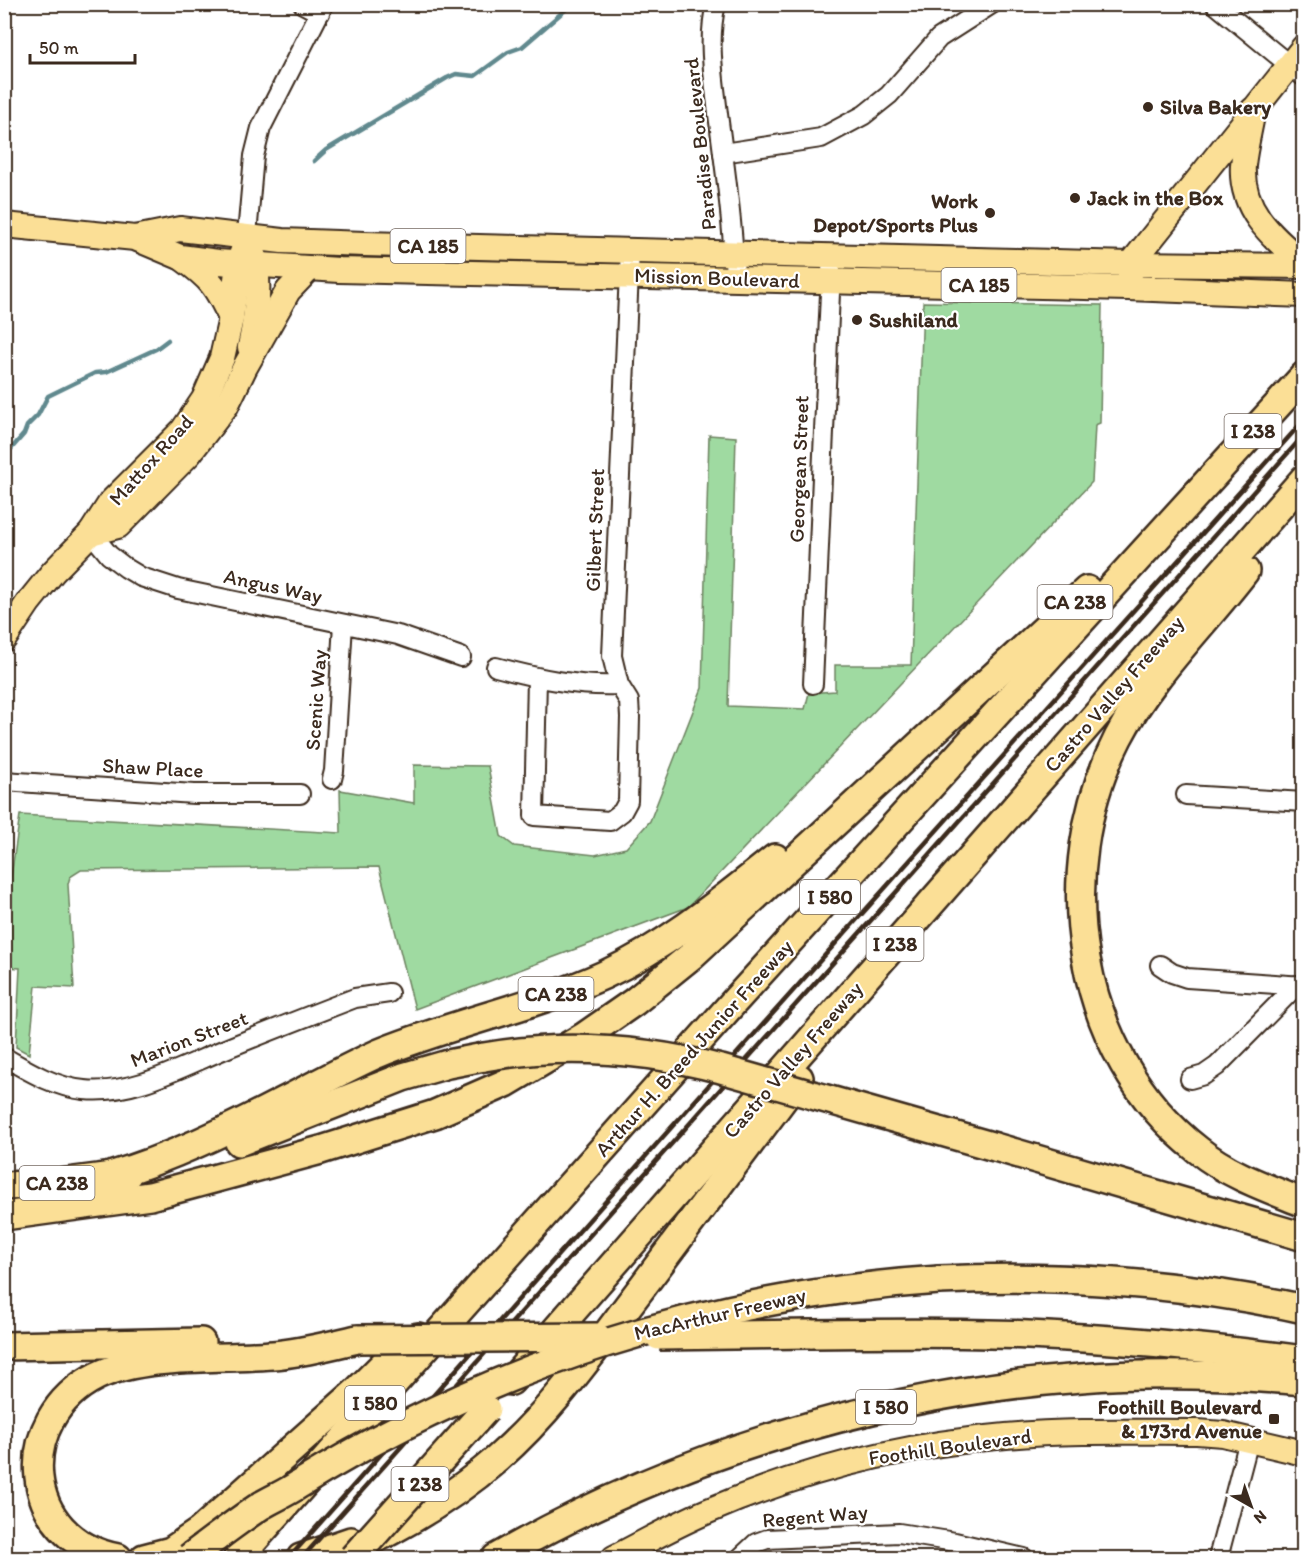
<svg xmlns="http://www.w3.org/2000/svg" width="1308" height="1563" viewBox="0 0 1308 1563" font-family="Itim,sans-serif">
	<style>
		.green { fill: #9fdaa1; stroke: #6d8260; stroke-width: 1.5 }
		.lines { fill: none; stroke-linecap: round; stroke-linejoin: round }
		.stream { stroke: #61898e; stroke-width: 4.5 }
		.minor-casing { stroke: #3b2a1e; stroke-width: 22 }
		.major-casing { stroke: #3b2a1e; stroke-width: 28 }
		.highway-casing { stroke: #3b2a1e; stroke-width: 32 }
		.minor { stroke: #fff; stroke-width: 18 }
		.major { stroke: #fbdf96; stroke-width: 24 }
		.highway { stroke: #fbdf96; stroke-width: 27 }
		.rail { stroke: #3b2a1e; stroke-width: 4.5 }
		.highway-bridge-casing { stroke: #3b2a1e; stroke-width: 32; stroke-linecap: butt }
		.highway-bridge { stroke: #fbdf96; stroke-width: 27 }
		.poi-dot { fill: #3b2a1e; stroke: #fff; stroke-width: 2 }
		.labels { text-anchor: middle; stroke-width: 4.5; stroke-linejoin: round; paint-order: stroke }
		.shield { fill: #fff; stroke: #766a62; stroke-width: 1.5 }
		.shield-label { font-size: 20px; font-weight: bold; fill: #3b2a1e }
		.poi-label { font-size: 21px; font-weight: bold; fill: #3b2a1e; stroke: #fff; text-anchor: start }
		.street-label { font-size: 21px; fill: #3b2a1e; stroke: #fff }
	</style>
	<rect width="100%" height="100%" fill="#fff"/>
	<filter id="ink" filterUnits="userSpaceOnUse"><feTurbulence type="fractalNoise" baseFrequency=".0167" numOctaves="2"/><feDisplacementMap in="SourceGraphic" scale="12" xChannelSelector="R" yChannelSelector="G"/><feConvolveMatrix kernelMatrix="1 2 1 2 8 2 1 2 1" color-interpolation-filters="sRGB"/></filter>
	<g filter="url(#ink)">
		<path class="green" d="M923,302L1102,305L1100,423L1095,425L1092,482L688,907L415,1009L379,867L81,870L70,877L68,884L74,988L36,986L29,1054L16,1047L20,968L5,967V918L20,815L341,833L340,790L414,803V765L488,766L501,836L514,846L595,855L626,848L650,821L702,688L709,435L736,437L728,706L805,709L809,693L835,691V665H911Z"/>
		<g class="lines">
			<g class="stream">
				<path d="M314,161L326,150L447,78L456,74L475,76L508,52L522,47L572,4"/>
				<path d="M4,457L24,434L27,426L38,415L48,396L95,373L106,372L156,349L168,340"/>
			</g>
			<defs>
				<g id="minor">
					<path d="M303,4L320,13"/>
					<path d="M716,4C707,40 714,78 718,114C725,169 733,224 735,279"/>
					<path d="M1215,4L1304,77"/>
					<path d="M723,153L821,138L864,115L889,95L939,38L992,4"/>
					<path d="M247,235L254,156L261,128L324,4"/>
					<path d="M91,533L109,555L126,568L141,577L178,589L398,635L461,657"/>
					<path d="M496,667C537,678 577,687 619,685"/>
					<path d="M537,678L534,816L610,821L622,812L628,801L630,717L629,701L619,685L612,656L630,250"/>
					<path d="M813,684L831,270"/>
					<path d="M332,779L334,771L343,624"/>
					<path d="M4,781L194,794H300"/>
					<path d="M1186,795L1304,802"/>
					<path d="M1160,965L1172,973L1187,978L1304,986"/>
					<path d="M4,1057C30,1072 55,1087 84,1090C132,1095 180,1068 223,1050C267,1032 311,1015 355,998L389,993"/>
					<path d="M1190,1079L1204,1075L1217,1066L1297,985"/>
					<path d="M740,1558L756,1543L767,1539L899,1533L955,1542L1024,1558"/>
					<path d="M1218,1558L1249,1440"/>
				</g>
				<g id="major">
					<path d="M1253,110C1250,128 1245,147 1243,165C1240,211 1273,237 1304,264"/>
					<path d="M4,225L135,238L180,257L218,262L339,270L1128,288L1304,295"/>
					<path d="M135,238L180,229L282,241L365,244L1131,264L1304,266"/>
					<path d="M182,258C211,279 216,286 231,318"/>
					<path d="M1130,275L1131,264L1304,47"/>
					<path d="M250,347C256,319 262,278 252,251"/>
					<path d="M91,533L118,526L189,454L226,406L245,367L288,291L309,269"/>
					<path d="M4,639L28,603L53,572L91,533L111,502L183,430L204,399L222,358L231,318L238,264L243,250"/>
					<path d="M614,1558C645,1542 675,1525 708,1511C803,1470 903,1445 1006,1436C1069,1430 1134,1432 1197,1432L1223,1434L1304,1453"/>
				</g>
				<g id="highway">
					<path d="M1245,571C1203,626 1150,676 1118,738C1049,873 1075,1054 1198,1150C1229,1175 1267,1188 1304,1203"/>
					<path d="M239,1142L403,1077L448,1064L484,1057"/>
					<path d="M995,1147L1304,1237"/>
					<path d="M110,1176C171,1158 228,1130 284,1101C315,1085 346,1068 377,1054C451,1023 531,1008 604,975C667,946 721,901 775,858"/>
					<path d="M4,1186L51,1184L128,1174"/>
					<path d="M4,1216L150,1196L321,1150L435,1114L506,1083L585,1036L634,1002L691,956L1087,590"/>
					<path d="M939,1280C1062,1274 1183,1283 1304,1309"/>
					<path d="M810,1334C882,1333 955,1332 1028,1335C1120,1339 1212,1348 1304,1360"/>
					<path d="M4,1346L201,1342"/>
					<path d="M511,1381L1304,479"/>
					<path d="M118,1558C21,1540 11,1419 97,1376C142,1354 222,1359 273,1355C302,1353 330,1345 358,1339"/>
					<path d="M144,1558L171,1551L199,1532L356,1392L395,1353L418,1337"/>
					<path d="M238,1558L732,1004L1304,376"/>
					<path d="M301,1558L351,1541"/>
					<path d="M334,1558C390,1534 450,1500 497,1459C554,1409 597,1346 643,1286C695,1216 747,1147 799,1078"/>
					<path d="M496,1558C674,1456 876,1393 1081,1378C1155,1372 1230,1375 1304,1381"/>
				</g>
			</defs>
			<use href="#minor" class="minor-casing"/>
			<use href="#major" class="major-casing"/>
			<use href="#highway" class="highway-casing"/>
			<use href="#minor" class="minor"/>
			<use href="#major" class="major"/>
			<use href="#highway" class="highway"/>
			<g class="rail">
				<path d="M289,1558L741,1049L1304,420"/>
				<path d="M302,1558L1304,435"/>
			</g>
			<defs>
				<g id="highway-bridge">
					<path d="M484,1057C563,1043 644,1049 721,1069L995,1147"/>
					<path d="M659,1336L810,1334"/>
					<path d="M358,1339L597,1337"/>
					<path d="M189,1558C213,1540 237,1521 262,1505C274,1498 286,1493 298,1485C492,1365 710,1295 939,1280"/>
					<path d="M353,1558L486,1409"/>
				</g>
			</defs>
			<use href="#highway-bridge" class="highway-bridge-casing"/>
			<use href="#highway-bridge" class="highway-bridge"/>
		</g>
	</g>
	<g class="poi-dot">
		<circle cx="1148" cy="107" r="6"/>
		<circle cx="1075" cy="198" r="6"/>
		<circle cx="990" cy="213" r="6"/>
		<circle cx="857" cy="320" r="6"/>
		<rect x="1268" y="1413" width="12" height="12" rx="3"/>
	</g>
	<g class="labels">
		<g class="shield">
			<rect x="390.5" y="229" width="75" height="34" rx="4.5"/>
			<rect x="941.5" y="268" width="75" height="34" rx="4.5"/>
			<rect x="1224.5" y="414" width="57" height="34" rx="4.5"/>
			<rect x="1037.5" y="585" width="75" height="34" rx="4.5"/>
			<rect x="800" y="880" width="60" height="34" rx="4.5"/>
			<rect x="866.5" y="927" width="57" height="34" rx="4.5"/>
			<rect x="518.5" y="977" width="75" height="34" rx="4.5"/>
			<rect x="19.5" y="1166" width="75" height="34" rx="4.5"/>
			<rect x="345" y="1386" width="60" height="34" rx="4.5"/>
			<rect x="856" y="1390" width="60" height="34" rx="4.5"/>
			<rect x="391.5" y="1467" width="57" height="34" rx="4.5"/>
		</g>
		<g class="shield-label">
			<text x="428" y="253">CA 185</text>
			<text x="979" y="292">CA 185</text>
			<text x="1253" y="438">I 238</text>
			<text x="1075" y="609">CA 238</text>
			<text x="830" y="904">I 580</text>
			<text x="895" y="951">I 238</text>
			<text x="556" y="1001">CA 238</text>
			<text x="57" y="1190">CA 238</text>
			<text x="375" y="1410">I 580</text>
			<text x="886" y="1414">I 580</text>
			<text x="420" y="1491">I 238</text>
		</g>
		<g class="poi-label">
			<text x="1160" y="114">Silva Bakery</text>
			<text x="1087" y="205">Jack in the Box</text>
			<text x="978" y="208" text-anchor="end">Work<tspan x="978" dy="24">Depot/Sports Plus</tspan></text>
			<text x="869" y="327">Sushiland</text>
			<text x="1262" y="1414" text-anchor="end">Foothill Boulevard<tspan x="1262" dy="24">&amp; 173rd Avenue</tspan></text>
		</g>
		<g class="street-label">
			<text transform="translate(700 144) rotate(-96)" y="7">Paradise Boulevard</text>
			<text transform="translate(717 278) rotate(2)" y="7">Mission Boulevard</text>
			<text transform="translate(151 460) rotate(-48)" y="7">Mattox Road</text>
			<text transform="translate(799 469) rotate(-88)" y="7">Georgean Street</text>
			<text transform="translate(595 530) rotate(-88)" y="7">Gilbert Street</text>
			<text transform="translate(273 586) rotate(12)" y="7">Angus Way</text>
			<text transform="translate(1114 694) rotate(-49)" y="7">Castro Valley Freeway</text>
			<text transform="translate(316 700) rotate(-86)" y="7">Scenic Way</text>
			<text transform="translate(153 768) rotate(3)" y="7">Shaw Place</text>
			<text transform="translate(189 1039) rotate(-21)" y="7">Marion Street</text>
			<text transform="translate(694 1048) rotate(-48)" y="7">Arthur H. Breed Junior Freeway</text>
			<text transform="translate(793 1060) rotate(-49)" y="7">Castro Valley Freeway</text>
			<text transform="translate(720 1314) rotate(-13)" y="7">MacArthur Freeway</text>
			<text transform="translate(950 1447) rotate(-8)" y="7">Foothill Boulevard</text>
			<text transform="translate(815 1516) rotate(-5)" y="7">Regent Way</text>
		</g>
	</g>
	<rect width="1308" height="1563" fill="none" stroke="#fff" stroke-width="24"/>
	<rect x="12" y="12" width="1284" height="1539" fill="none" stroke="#3b2a1e" stroke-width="2" filter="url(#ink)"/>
	<g transform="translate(1251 1506) rotate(140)" stroke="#ffffff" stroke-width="4.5" paint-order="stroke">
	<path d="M0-4.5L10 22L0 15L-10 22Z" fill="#3b2a1e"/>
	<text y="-9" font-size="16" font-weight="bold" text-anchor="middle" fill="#3b2a1e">N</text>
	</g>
	<path d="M30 54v9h105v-9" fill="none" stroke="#3b2a1e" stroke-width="3"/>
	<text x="39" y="54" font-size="18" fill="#3b2a1e" stroke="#ffffff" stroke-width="4.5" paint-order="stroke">50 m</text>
</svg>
